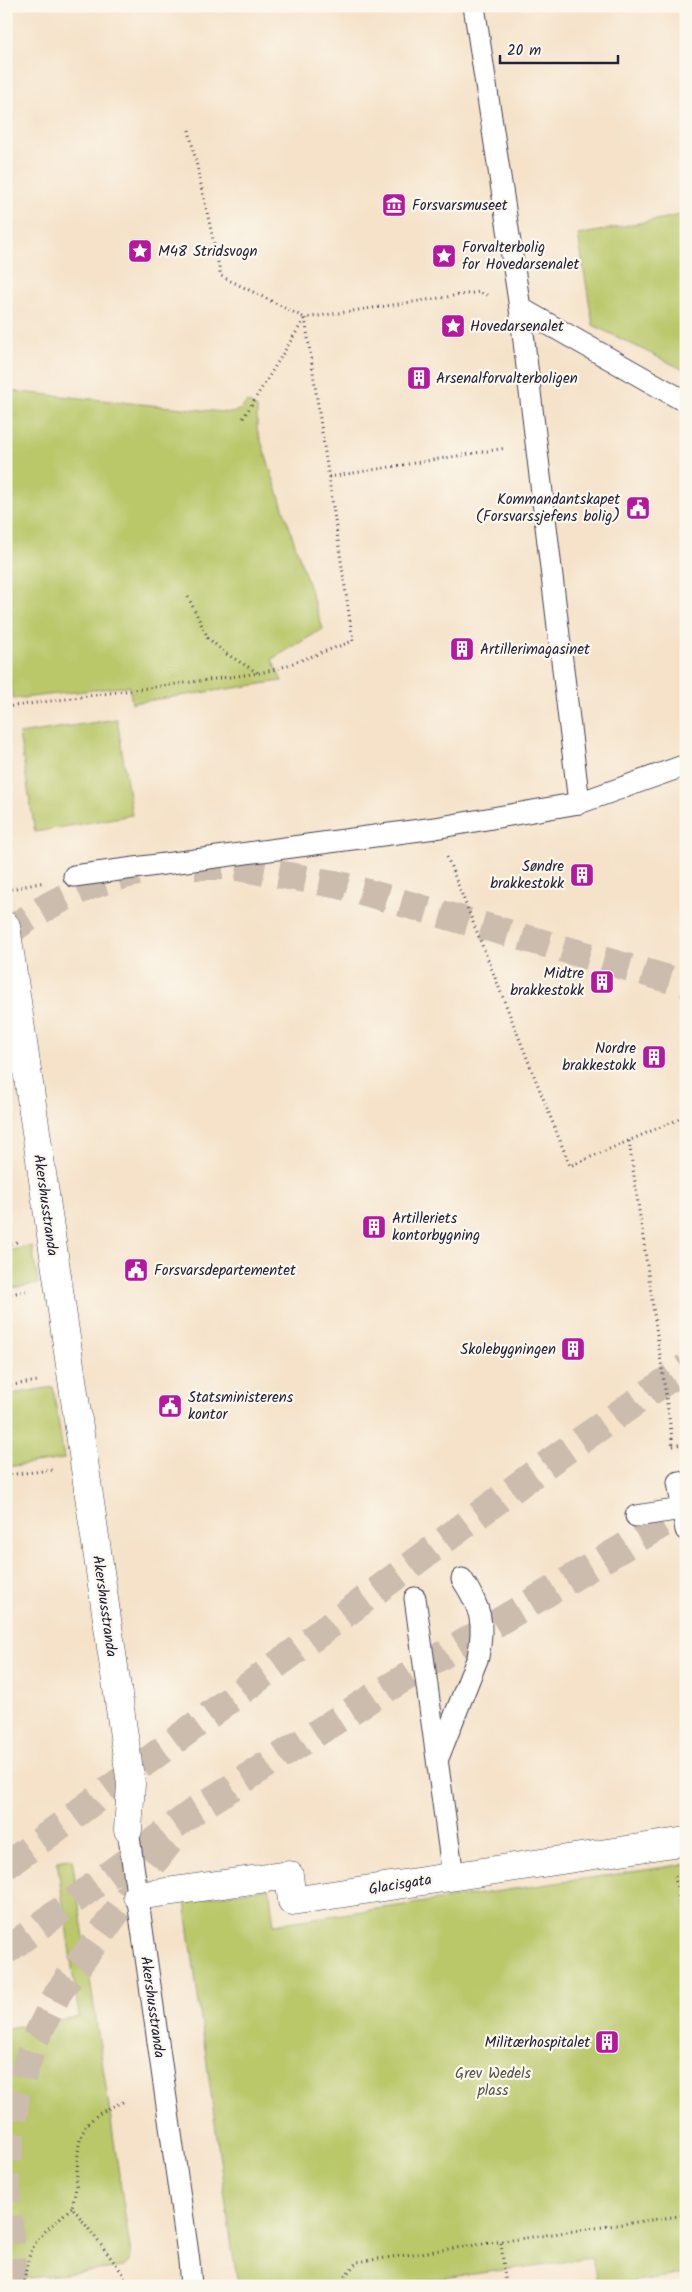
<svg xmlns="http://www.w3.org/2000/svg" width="692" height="2292" viewBox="0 0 692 2292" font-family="Kalam,sans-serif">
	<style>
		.green { fill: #bac86b; stroke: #6e7553 }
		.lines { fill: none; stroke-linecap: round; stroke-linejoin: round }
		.highway-tunnel { stroke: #cbbcad; stroke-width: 28; stroke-dasharray: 28 14; stroke-linecap: butt }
		.lane-casing { stroke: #423f50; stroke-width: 23 }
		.street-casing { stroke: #423f50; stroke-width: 29 }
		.path { stroke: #423f50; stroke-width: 3; stroke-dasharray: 1 4; stroke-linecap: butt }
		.lane { stroke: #fff; stroke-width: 21 }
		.street { stroke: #fff; stroke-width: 28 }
		.labels { text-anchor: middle; stroke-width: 4.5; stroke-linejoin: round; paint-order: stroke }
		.poi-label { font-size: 15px; fill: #22223b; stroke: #fbf7ec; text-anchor: start }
		.street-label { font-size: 15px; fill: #22223b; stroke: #fbf7ec }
		.park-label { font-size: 15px; fill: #505449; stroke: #fbf7ec }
	</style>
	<rect width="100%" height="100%" fill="#fbf7ec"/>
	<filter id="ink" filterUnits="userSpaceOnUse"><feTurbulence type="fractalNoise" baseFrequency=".02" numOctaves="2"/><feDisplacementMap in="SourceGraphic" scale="10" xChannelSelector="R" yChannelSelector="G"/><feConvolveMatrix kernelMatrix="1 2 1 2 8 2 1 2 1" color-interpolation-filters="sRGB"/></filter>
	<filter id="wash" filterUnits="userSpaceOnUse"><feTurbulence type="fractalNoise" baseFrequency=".0096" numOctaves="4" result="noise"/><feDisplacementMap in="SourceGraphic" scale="20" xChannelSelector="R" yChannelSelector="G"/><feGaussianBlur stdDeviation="1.12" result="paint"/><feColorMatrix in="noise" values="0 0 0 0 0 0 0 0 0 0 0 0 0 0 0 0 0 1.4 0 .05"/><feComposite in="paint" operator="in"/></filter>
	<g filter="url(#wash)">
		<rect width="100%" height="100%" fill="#f5e2c9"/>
		<g class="green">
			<path d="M686,214V371L593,325L578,235Z"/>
			<path d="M6,369L10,391L232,413L241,409L247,402L257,408V429L323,629L272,659L282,681L132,703L129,686L13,699L6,655Z"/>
			<path d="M117,719L132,815L35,832L19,734Z"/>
			<path d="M32,1246L38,1284L6,1289V1251Z"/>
			<path d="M53,1387L64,1459L6,1467V1395Z"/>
			<path d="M72,1858L131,2255L129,2262L124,2267L12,2280L6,2278V2028L79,2017L57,1861Z"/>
			<path d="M686,1864V2274L598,2286L592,2258L384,2286H242L237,2278L232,2249L185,1901L269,1888L274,1924Z"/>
		</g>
	</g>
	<g filter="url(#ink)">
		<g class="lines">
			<g class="highway-tunnel">
				<path d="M195,866H231L340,885L686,984"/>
				<path d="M6,934C43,905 92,881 138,872"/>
				<path d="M6,1866L551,1461L686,1367"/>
				<path d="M6,1951L193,1812L376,1695L686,1510"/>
				<path d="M13,2286L6,2176L16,2096L34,2042L58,1993L140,1880L170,1841"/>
			</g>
			<defs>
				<g id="lane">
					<path d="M474,6L520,308"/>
					<path d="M579,803L520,308L686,402"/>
					<path d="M74,876L435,828L579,803L686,765"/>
					<path d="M678,1482L686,1530"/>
					<path d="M636,1516L682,1509"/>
					<path d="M415,1598L453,1876"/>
					<path d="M438,1758L478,1657C485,1623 481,1608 462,1579"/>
					<path d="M128,1830L189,2261L191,2286"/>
				</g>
				<g id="street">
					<path d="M6,926L131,1784L128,1830"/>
					<path d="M137,1896L289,1875L292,1901L686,1841"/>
				</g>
			</defs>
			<use href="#lane" class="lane-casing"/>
			<use href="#street" class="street-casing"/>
			<g class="path">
				<path d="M189,130L221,276L305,318L242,420"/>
				<path d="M329,477L506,448"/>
				<path d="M188,597L208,638L225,653L258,673"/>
				<path d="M6,707L259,673L277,669L353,641L305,318L480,292L487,295"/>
				<path d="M447,857L570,1166L686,1116"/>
				<path d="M6,890L45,882"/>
				<path d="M629,1141L673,1445"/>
				<path d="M6,1244L18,1242"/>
				<path d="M6,1295L26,1291"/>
				<path d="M6,1386L38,1381"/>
				<path d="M673,1446L686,1443"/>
				<path d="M6,1475L52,1470"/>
				<path d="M675,1876L686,1945"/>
				<path d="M123,2102C60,2126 86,2155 72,2207L130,2283"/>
				<path d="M501,2243L506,2286"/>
				<path d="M24,2286C28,2239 40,2237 72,2207"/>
				<path d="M347,2286L345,2276L357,2262L686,2215"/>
			</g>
			<use href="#lane" class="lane"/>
			<use href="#street" class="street"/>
		</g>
	</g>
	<defs>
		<symbol id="museum-square" viewBox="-11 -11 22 22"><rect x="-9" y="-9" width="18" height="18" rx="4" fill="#b5179e" stroke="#fbf7ec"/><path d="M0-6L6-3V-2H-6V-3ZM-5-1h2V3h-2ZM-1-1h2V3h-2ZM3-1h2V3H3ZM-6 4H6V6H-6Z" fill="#fff"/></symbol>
		<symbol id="sight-square" viewBox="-11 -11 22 22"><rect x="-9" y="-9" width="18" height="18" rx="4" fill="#b5179e" stroke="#fbf7ec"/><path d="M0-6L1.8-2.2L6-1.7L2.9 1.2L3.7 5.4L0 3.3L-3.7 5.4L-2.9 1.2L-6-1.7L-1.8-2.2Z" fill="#fff"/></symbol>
		<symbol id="building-square" viewBox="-11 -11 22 22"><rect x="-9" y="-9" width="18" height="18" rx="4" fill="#b5179e" stroke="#fbf7ec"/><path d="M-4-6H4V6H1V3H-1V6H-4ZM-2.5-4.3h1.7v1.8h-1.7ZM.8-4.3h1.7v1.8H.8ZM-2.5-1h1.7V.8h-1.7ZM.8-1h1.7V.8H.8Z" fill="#fff"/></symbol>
		<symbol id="civic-square" viewBox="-11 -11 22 22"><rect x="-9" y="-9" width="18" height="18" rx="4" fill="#b5179e" stroke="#fbf7ec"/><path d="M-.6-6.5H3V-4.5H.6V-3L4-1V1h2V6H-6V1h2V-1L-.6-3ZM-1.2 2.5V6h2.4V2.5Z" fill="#fff"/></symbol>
	</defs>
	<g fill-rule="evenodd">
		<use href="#museum-square" x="380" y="191" width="28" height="28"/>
		<use href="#sight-square" x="126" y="237" width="28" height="28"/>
		<use href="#sight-square" x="430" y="242" width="28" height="28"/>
		<use href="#sight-square" x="439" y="312" width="28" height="28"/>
		<use href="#building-square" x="405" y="364" width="28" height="28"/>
		<use href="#civic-square" x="624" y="494" width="28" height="28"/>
		<use href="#building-square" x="448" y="635" width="28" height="28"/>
		<use href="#building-square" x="568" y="861" width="28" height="28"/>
		<use href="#building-square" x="588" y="968" width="28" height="28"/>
		<use href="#building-square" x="640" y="1043" width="28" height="28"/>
		<use href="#building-square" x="360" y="1213" width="28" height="28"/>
		<use href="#civic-square" x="122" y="1256" width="28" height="28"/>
		<use href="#building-square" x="559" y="1335" width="28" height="28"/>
		<use href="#civic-square" x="156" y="1392" width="28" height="28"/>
		<use href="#building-square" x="593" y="2028" width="28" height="28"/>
	</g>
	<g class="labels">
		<g class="poi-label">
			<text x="412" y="210">Forsvarsmuseet</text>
			<text x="462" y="252">Forvalterbolig<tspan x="462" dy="17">for Hovedarsenalet</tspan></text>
			<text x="158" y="256">M48 Stridsvogn</text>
			<text x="470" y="331">Hovedarsenalet</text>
			<text x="436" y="383">Arsenalforvalterboligen</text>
			<text x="620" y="504" text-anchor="end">Kommandantskapet<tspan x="620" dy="17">(Forsvarssjefens bolig)</tspan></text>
			<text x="480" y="654">Artillerimagasinet</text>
			<text x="564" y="871" text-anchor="end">Søndre<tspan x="564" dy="17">brakkestokk</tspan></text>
			<text x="584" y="978" text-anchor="end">Midtre<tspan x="584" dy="17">brakkestokk</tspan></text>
			<text x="636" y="1053" text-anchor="end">Nordre<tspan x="636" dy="17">brakkestokk</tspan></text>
			<text x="392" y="1223">Artilleriets<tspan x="392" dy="17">kontorbygning</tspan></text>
			<text x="154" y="1275">Forsvarsdepartementet</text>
			<text x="556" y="1354" text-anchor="end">Skolebygningen</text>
			<text x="188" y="1402">Statsministerens<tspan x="188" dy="17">kontor</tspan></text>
			<text x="590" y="2047" text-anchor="end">Militærhospitalet</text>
		</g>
		<g class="street-label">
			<text transform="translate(46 1205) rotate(82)" y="5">Akershusstranda</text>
			<text transform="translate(105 1606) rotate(82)" y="5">Akershusstranda</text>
			<text transform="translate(400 1884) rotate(-9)" y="5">Glacisgata</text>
			<text transform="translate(153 2007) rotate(82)" y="5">Akershusstranda</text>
		</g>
		<g class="park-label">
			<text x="493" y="2078">Grev Wedels<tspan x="493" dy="17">plass</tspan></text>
		</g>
	</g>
	<rect width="692" height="2292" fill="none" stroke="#fbf7ec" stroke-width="25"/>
	<path d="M500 55v8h118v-8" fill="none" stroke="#22223b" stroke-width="2.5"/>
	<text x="507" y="55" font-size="15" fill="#22223b" stroke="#fbf7ec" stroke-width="4" paint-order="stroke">20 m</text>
</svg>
